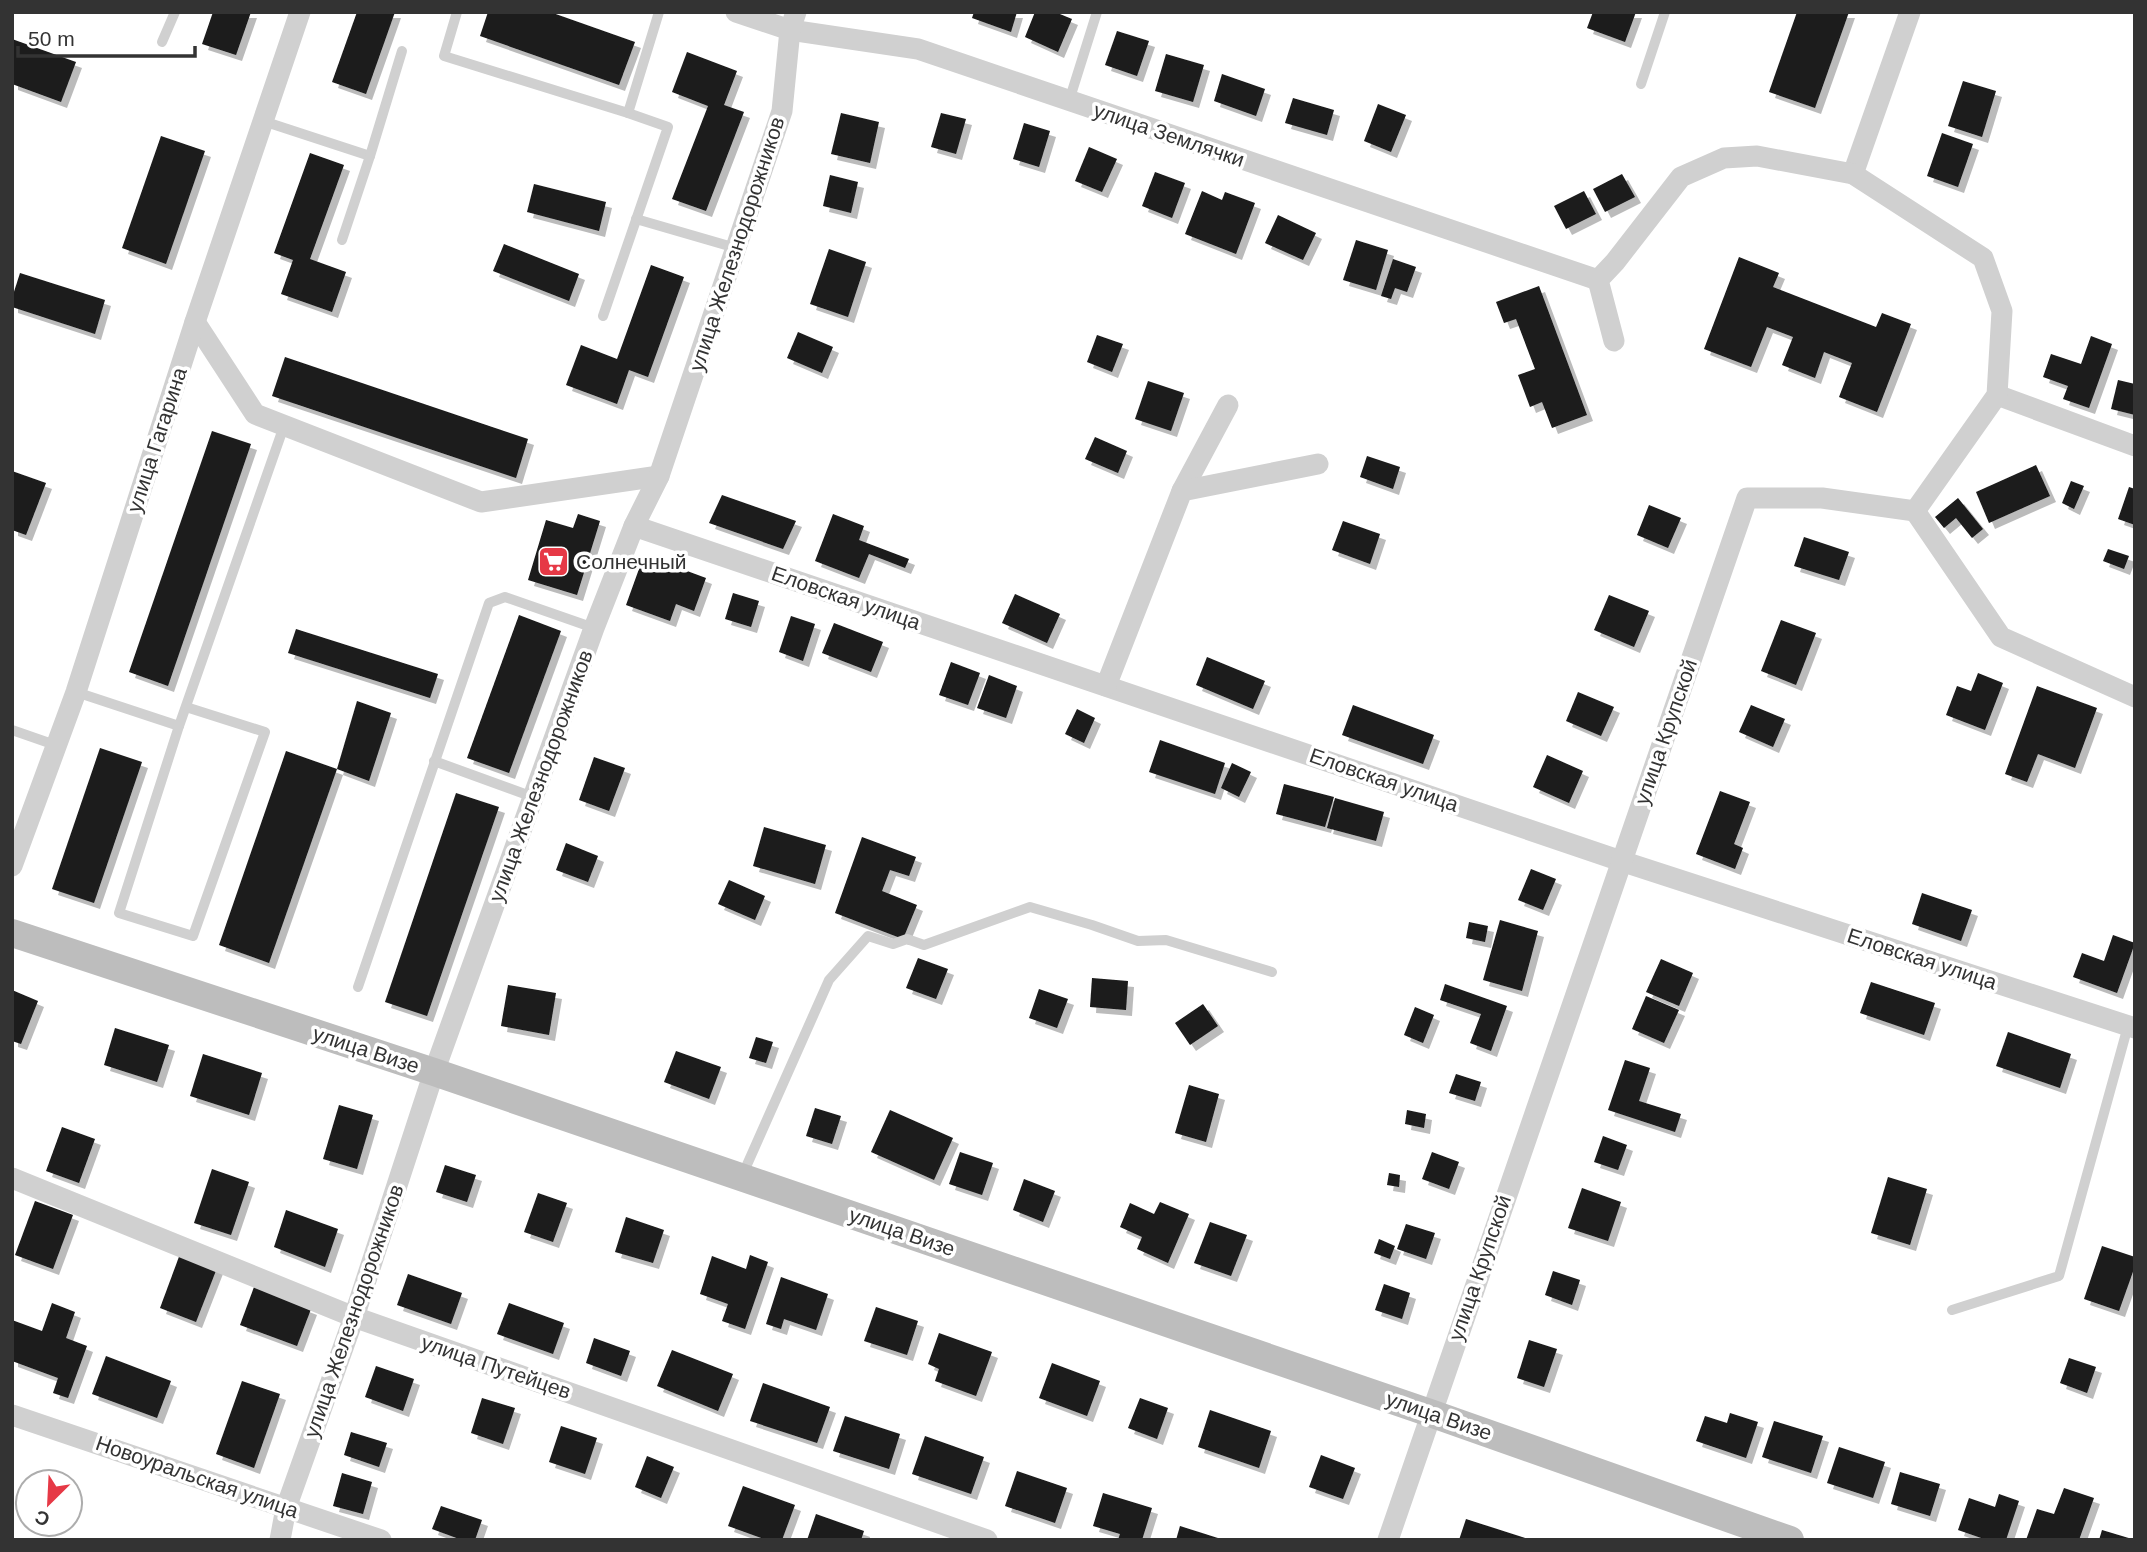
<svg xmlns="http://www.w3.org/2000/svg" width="2147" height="1552" viewBox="0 0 2147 1552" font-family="Helvetica,sans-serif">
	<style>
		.building { fill: #1a1a1a; filter: url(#shadow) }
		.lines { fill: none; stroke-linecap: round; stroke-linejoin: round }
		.lane { stroke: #d0d0d0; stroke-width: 10 }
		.street { stroke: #d0d0d0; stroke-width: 21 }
		.secondary { stroke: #bdbdbd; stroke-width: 28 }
		.labels { text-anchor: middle; stroke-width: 7; stroke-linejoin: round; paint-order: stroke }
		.street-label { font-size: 21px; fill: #333; stroke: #fff }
		.poi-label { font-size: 21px; fill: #333; stroke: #fff; text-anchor: start }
	</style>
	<defs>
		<filter id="shadow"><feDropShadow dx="6" dy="6" stdDeviation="0" flood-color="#0004"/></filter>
	</defs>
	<rect width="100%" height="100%" fill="#fff"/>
	<g class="building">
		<path d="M213,12H251L236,55L202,44Z"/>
		<path d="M357,12H395L366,94L332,82Z"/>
		<path d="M488,12H550L635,42L619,85L480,36Z"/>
		<path d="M974,12H1017L1011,32L972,18Z"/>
		<path d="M1035,12H1055L1072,19L1058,52L1025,37Z"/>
		<path d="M1593,12H1636L1625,42L1587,28Z"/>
		<path d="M1797,12H1849L1815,108L1769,92Z"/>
		<path d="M1117,31L1149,41L1137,76L1105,65Z"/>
		<path d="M12,39L76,62L61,102L12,84Z"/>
		<path d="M687,52L737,71L724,105L744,112L706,211L672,199L708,106L672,92Z"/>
		<path d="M1166,54L1204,65L1193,102L1155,91Z"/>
		<path d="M1222,74L1265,89L1256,116L1214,101Z"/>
		<path d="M1963,81L1996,91L1982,137L1948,126Z"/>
		<path d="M1293,98L1334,110L1327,135L1285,123Z"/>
		<path d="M1378,104L1406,115L1391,152L1364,141Z"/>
		<path d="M841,113L879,122L870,163L831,154Z"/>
		<path d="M941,113L966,119L956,154L931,147Z"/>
		<path d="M1024,123L1050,131L1039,167L1013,159Z"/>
		<path d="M1942,133L1973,144L1958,187L1927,176Z"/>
		<path d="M161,136L205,151L166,264L122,248Z"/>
		<path d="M1089,147L1117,159L1102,192L1075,181Z"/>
		<path d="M310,153L344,165L310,259L346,272L332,312L281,294L293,260L274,253Z"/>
		<path d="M1155,172L1185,183L1172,218L1142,206Z"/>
		<path d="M1622,174L1635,197L1605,212L1593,189Z"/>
		<path d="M830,175L858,182L851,213L823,206Z"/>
		<path d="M534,184L606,202L599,231L527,212Z"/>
		<path d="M1202,191L1222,200L1225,192L1255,203L1236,254L1185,234Z"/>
		<path d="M1584,191L1596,214L1566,229L1554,206Z"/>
		<path d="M1278,215L1316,233L1303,260L1265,243Z"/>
		<path d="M1356,240L1388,250L1376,290L1343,280Z"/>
		<path d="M504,244L579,274L569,301L493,271Z"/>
		<path d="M829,249L866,262L848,317L810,304Z"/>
		<path d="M1739,257L1779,273L1773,287L1876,327L1882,313L1911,324L1877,412L1839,397L1852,363L1824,352L1815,378L1782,365L1793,337L1767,327L1751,367L1704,349Z"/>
		<path d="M1393,259L1416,267L1407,292L1395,288L1391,299L1381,296Z"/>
		<path d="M651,265L684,277L648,377L629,370L617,404L566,385L581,345L617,359Z"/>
		<path d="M20,273L105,300L95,334L12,307V298Z"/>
		<path d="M1539,286L1587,415L1552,428L1542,402L1530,407L1518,375L1535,369L1516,319L1504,323L1496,302Z"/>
		<path d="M798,332L833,347L822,373L787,358Z"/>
		<path d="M1097,335L1123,344L1112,372L1087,362Z"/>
		<path d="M2091,336L2112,344L2089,408L2063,399L2068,386L2043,377L2051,354L2081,364Z"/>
		<path d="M285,357L528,439L516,478L272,396Z"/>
		<path d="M2118,380L2135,384V415L2111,409Z"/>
		<path d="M1148,381L1184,393L1171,431L1135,419Z"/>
		<path d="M212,431L251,444L168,686L129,672Z"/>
		<path d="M1095,437L1127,451L1118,473L1085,459Z"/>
		<path d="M1367,456L1400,467L1393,489L1360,477Z"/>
		<path d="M2036,465L2050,496L1989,523L1976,492Z"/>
		<path d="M12,471L46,483L26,535L12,530Z"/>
		<path d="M2071,481L2084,486L2074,509L2062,503Z"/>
		<path d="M2129,487L2135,489V525L2118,519Z"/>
		<path d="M722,495L796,521L783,549L709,523Z"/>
		<path d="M1958,498L1983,529L1972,538L1956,518L1944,528L1935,517Z"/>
		<path d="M1649,505L1681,518L1668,548L1637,535Z"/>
		<path d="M578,514L600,521L577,595L528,580L546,520L573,528Z"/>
		<path d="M833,514L864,526L859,540L909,559L905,568L869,554L859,578L815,561Z"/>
		<path d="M1343,521L1380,534L1370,564L1332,550Z"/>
		<path d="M1804,537L1849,552L1839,580L1794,566Z"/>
		<path d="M2108,549L2129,556L2124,569L2103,561Z"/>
		<path d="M644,555L706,578L694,611L676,604L670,621L626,605Z"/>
		<path d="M733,593L759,601L751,627L725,619Z"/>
		<path d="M1015,594L1060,614L1047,643L1002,623Z"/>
		<path d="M1609,595L1649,611L1634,647L1594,630Z"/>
		<path d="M519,615L561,631L509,773L467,758Z"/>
		<path d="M791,616L815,624L803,661L779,652Z"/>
		<path d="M1781,620L1816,633L1796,685L1761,671Z"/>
		<path d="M834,623L883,642L871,672L822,653Z"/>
		<path d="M296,629L438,674L430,698L288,653Z"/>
		<path d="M1207,657L1265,681L1253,709L1196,685Z"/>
		<path d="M951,662L980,673L968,705L939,695Z"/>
		<path d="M1978,673L2003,683L1985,730L1946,715L1957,686L1971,691Z"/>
		<path d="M989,675L1017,686L1006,718L977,708Z"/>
		<path d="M2037,686L2097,708L2075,768L2038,754L2027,782L2005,774Z"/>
		<path d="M1578,692L1614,707L1601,736L1566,721Z"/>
		<path d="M357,701L391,713L369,781L337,769Z"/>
		<path d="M1353,705L1434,735L1423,764L1342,735Z"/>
		<path d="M1751,705L1785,719L1773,747L1739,732Z"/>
		<path d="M1077,709L1095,718L1084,743L1065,734Z"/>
		<path d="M1160,740L1225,763L1215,794L1149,772Z"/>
		<path d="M100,748L142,762L94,903L52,889Z"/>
		<path d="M286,751L337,769L269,963L219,945Z"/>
		<path d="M1547,755L1583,771L1569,803L1533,787Z"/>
		<path d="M594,757L625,768L609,811L579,800Z"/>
		<path d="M1232,763L1251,772L1239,797L1221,788Z"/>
		<path d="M1284,784L1334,797L1325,827L1276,814Z"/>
		<path d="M1720,791L1750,802L1734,844L1743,848L1735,869L1696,854Z"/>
		<path d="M456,793L499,807L427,1016L385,1002Z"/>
		<path d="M1335,798L1384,812L1376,841L1327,828Z"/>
		<path d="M764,827L826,845L815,884L753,866Z"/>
		<path d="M862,837L916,857L909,876L890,870L882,891L917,905L903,939L835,913Z"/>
		<path d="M566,843L598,856L588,882L556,870Z"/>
		<path d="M1531,869L1556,879L1543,910L1518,900Z"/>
		<path d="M729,880L765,896L755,920L718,904Z"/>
		<path d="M1922,893L1972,910L1961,941L1912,924Z"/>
		<path d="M1500,920L1538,931L1522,991L1483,980Z"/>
		<path d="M1469,922L1488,926L1485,942L1466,938Z"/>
		<path d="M2113,935L2135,943L2117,993L2073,977L2082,953L2104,961Z"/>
		<path d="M918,958L948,969L936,999L906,988Z"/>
		<path d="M1661,959L1693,973L1679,1006L1646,992Z"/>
		<path d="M1092,978L1128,981L1126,1010L1090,1007Z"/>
		<path d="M1871,982L1935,1003L1924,1035L1860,1013Z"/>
		<path d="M1445,984L1507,1006L1491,1051L1470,1043L1481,1014L1440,1000Z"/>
		<path d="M508,985L556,993L549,1035L501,1026Z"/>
		<path d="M1039,989L1068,999L1057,1028L1029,1018Z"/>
		<path d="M12,990L38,1001L21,1044L12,1041Z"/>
		<path d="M1646,996L1679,1010L1664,1043L1632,1029Z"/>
		<path d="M1203,1004L1218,1026L1190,1045L1175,1023Z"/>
		<path d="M1415,1007L1434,1015L1423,1043L1404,1035Z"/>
		<path d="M115,1028L169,1045L157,1082L104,1065Z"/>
		<path d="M2008,1032L2071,1054L2060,1088L1996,1066Z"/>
		<path d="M756,1037L773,1042L766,1063L749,1058Z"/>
		<path d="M676,1051L721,1067L709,1099L664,1082Z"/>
		<path d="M203,1054L262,1073L249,1115L190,1096Z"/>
		<path d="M1625,1060L1650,1068L1639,1101L1681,1114L1675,1132L1608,1110Z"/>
		<path d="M1456,1074L1481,1082L1475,1101L1449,1093Z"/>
		<path d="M1189,1085L1219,1094L1206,1142L1175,1133Z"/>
		<path d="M339,1105L373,1115L357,1169L323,1159Z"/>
		<path d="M815,1108L841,1116L832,1144L806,1136Z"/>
		<path d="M890,1110L953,1138L934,1180L871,1152Z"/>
		<path d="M1407,1110L1426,1114L1424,1128L1405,1124Z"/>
		<path d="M62,1127L95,1139L79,1183L46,1171Z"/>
		<path d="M1603,1136L1627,1145L1618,1170L1594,1162Z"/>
		<path d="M960,1152L993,1163L982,1195L949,1184Z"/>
		<path d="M1432,1152L1459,1162L1449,1189L1422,1179Z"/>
		<path d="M445,1165L476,1175L467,1202L436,1192Z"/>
		<path d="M212,1169L249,1182L231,1235L194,1223Z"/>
		<path d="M1389,1173L1400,1175L1399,1187L1387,1185Z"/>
		<path d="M1888,1177L1927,1189L1910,1245L1871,1233Z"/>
		<path d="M1024,1179L1055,1191L1043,1222L1013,1210Z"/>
		<path d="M1582,1188L1621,1202L1608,1241L1568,1228Z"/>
		<path d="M538,1193L567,1203L553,1242L524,1232Z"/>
		<path d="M35,1201L73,1215L53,1269L15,1255Z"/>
		<path d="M1160,1202L1189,1214L1168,1263L1137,1249L1142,1237L1120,1227L1130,1203L1154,1214Z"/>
		<path d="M286,1210L338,1229L325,1267L274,1247Z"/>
		<path d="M626,1217L664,1230L653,1263L615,1252Z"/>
		<path d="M1210,1222L1247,1235L1231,1276L1194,1263Z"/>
		<path d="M1406,1224L1435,1233L1426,1259L1397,1249Z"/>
		<path d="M1379,1239L1395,1246L1390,1259L1374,1253Z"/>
		<path d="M2102,1246L2135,1257V1266L2119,1311L2084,1299Z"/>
		<path d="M180,1254L217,1268L196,1322L160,1308Z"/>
		<path d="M750,1255L768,1262L745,1329L722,1321L728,1304L700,1294L712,1256L746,1269Z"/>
		<path d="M1553,1271L1580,1280L1572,1305L1545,1295Z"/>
		<path d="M408,1274L462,1293L451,1324L397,1305Z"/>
		<path d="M781,1277L828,1294L816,1330L784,1319L781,1329L766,1324Z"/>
		<path d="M1384,1284L1410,1293L1402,1319L1375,1310Z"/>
		<path d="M254,1287L311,1309L297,1346L240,1325Z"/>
		<path d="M52,1303L75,1312L66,1338L87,1346L68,1398L53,1393L58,1378L12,1361V1320L42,1331Z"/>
		<path d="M509,1303L564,1323L553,1354L497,1334Z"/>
		<path d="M876,1307L918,1321L907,1355L864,1341Z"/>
		<path d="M939,1333L992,1352L976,1396L935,1381L939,1369L928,1364Z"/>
		<path d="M594,1338L630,1351L621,1376L586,1363Z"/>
		<path d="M1529,1340L1557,1349L1544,1387L1517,1378Z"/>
		<path d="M672,1350L733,1374L718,1411L657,1386Z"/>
		<path d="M106,1356L171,1381L157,1418L92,1394Z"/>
		<path d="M2069,1358L2096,1367L2087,1393L2060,1383Z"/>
		<path d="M1052,1363L1100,1381L1087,1416L1039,1398Z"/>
		<path d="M376,1366L414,1379L403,1411L365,1397Z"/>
		<path d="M242,1381L280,1394L254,1468L216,1454Z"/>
		<path d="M763,1383L830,1407L817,1443L750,1421Z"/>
		<path d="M482,1398L515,1408L503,1444L471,1433Z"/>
		<path d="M1140,1398L1168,1408L1157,1439L1128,1428Z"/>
		<path d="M1210,1410L1271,1431L1259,1468L1198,1447Z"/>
		<path d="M1730,1413L1758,1422L1746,1458L1696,1441L1705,1416L1727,1423Z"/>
		<path d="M845,1416L900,1434L889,1469L833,1451Z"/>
		<path d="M1774,1421L1823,1436L1811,1473L1762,1457Z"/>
		<path d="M561,1426L597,1438L585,1474L549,1462Z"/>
		<path d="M351,1432L387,1443L379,1467L344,1455Z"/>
		<path d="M925,1436L984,1457L971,1494L912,1474Z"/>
		<path d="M1839,1447L1885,1462L1873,1498L1827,1483Z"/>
		<path d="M1321,1455L1355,1468L1343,1499L1309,1487Z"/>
		<path d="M647,1456L674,1467L661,1498L635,1487Z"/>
		<path d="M1017,1471L1067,1488L1055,1523L1005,1506Z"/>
		<path d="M1900,1472L1940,1484L1930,1516L1891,1504Z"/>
		<path d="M342,1473L372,1482L363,1514L333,1506Z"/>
		<path d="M743,1486L795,1505L782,1540H767L728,1526Z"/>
		<path d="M2064,1488L2094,1498L2079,1540H2026L2037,1509L2054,1514Z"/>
		<path d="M1103,1493L1152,1508L1142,1540H1118L1120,1534L1093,1526Z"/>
		<path d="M1999,1494L2019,1501L2006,1540H1987L1958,1530L1969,1498L1995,1507Z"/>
		<path d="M441,1506L482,1520L475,1540H462L432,1529Z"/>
		<path d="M816,1514L864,1531L861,1540H807Z"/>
		<path d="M1466,1519L1528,1539L1527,1540H1459Z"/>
		<path d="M1180,1526L1221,1539V1540H1176Z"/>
		<path d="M2102,1530L2132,1539V1540H2099Z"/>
	</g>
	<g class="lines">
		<g class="lane">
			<path d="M457,12L444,56L628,113L659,12"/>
			<path d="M162,42L175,12"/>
			<path d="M1641,84L1665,12"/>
			<path d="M1069,101L1097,12"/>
			<path d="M263,121L370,156L342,240"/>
			<path d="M370,156L402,51"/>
			<path d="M636,219L736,248"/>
			<path d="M603,316L668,127L628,113"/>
			<path d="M76,692L179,726"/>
			<path d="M186,707L265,732L193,936L119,913L179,726L284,426"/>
			<path d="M12,730L58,746"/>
			<path d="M434,761L533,797"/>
			<path d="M358,987L489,603L505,597L594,628"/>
			<path d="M742,1176L829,980L868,936L893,944L907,939L924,945L1030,907L1092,925L1138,941L1166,940L1272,972"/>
			<path d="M1952,1310L2059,1276L2128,1026"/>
		</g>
		<g class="street">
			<path d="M736,12L790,30L918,49L1598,280"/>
			<path d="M1853,174L1910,12"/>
			<path d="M195,322L255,414L481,502L659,476"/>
			<path d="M1997,395L2135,446"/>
			<path d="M1182,491L1228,405"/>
			<path d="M1915,511L2001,637L2135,697"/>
			<path d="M634,526L1621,861L2135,1028"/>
			<path d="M1106,686L1182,491L1318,464"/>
			<path d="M12,866L76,692L195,322L300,12"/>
			<path d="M12,1178L354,1317L987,1540"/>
			<path d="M12,1415L381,1540"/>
			<path d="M280,1540L286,1508L354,1317L434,1072L594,628L634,526L659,476L782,111L790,30L796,12"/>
			<path d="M1388,1540L1747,498H1822L1915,511L1997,395L2002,311L1983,258L1853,174L1757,156L1724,158L1681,177L1615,262L1598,280L1614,341"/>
		</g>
		<path class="secondary" d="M12,933L434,1072L1430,1413L1790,1540"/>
	</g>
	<defs>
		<symbol id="supermarket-square" viewBox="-11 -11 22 22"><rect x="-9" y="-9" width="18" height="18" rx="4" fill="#e63946" stroke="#fff"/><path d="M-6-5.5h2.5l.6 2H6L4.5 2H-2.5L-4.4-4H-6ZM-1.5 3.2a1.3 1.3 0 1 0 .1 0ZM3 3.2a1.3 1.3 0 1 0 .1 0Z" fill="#fff"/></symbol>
	</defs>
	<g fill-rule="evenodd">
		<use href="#supermarket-square" x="536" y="544" width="35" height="35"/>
	</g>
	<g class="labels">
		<g class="street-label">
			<text transform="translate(1169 135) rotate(19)" y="7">улица Землячки</text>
			<text transform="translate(737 244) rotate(-72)" y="7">улица Железнодорожников</text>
			<text transform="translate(157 440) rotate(-72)" y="7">улица Гагарина</text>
			<text transform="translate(846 598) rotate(19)" y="7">Еловская улица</text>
			<text transform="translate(1666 732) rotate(-71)" y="7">улица Крупской</text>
			<text transform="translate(541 776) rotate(-70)" y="7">улица Железнодорожников</text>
			<text transform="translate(1384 780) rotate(19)" y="7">Еловская улица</text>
			<text transform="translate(1922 959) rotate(18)" y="7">Еловская улица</text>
			<text transform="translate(366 1050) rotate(18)" y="7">улица Визе</text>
			<text transform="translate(902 1232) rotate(19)" y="7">улица Визе</text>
			<text transform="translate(1480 1268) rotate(-71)" y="7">улица Крупской</text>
			<text transform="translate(354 1311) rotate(-71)" y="7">улица Железнодорожников</text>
			<text transform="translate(496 1367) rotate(19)" y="7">улица Путейцев</text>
			<text transform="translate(1439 1416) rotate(19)" y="7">улица Визе</text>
			<text transform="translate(197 1477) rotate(19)" y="7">Новоуральская улица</text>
		</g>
		<g class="poi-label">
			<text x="576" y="569">Солнечный</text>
		</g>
	</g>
	<rect width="2147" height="1552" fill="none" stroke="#333333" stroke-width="28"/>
	<g transform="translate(49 1503) rotate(204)"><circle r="33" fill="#ffffff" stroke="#adadad" stroke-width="2"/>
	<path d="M0-5L12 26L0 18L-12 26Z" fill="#e63946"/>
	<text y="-10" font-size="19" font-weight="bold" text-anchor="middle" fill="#333333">С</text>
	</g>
	<path d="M18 46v10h177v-10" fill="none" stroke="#333333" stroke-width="3.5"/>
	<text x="28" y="46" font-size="21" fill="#333333" stroke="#ffffff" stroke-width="5" paint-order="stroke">50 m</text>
</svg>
